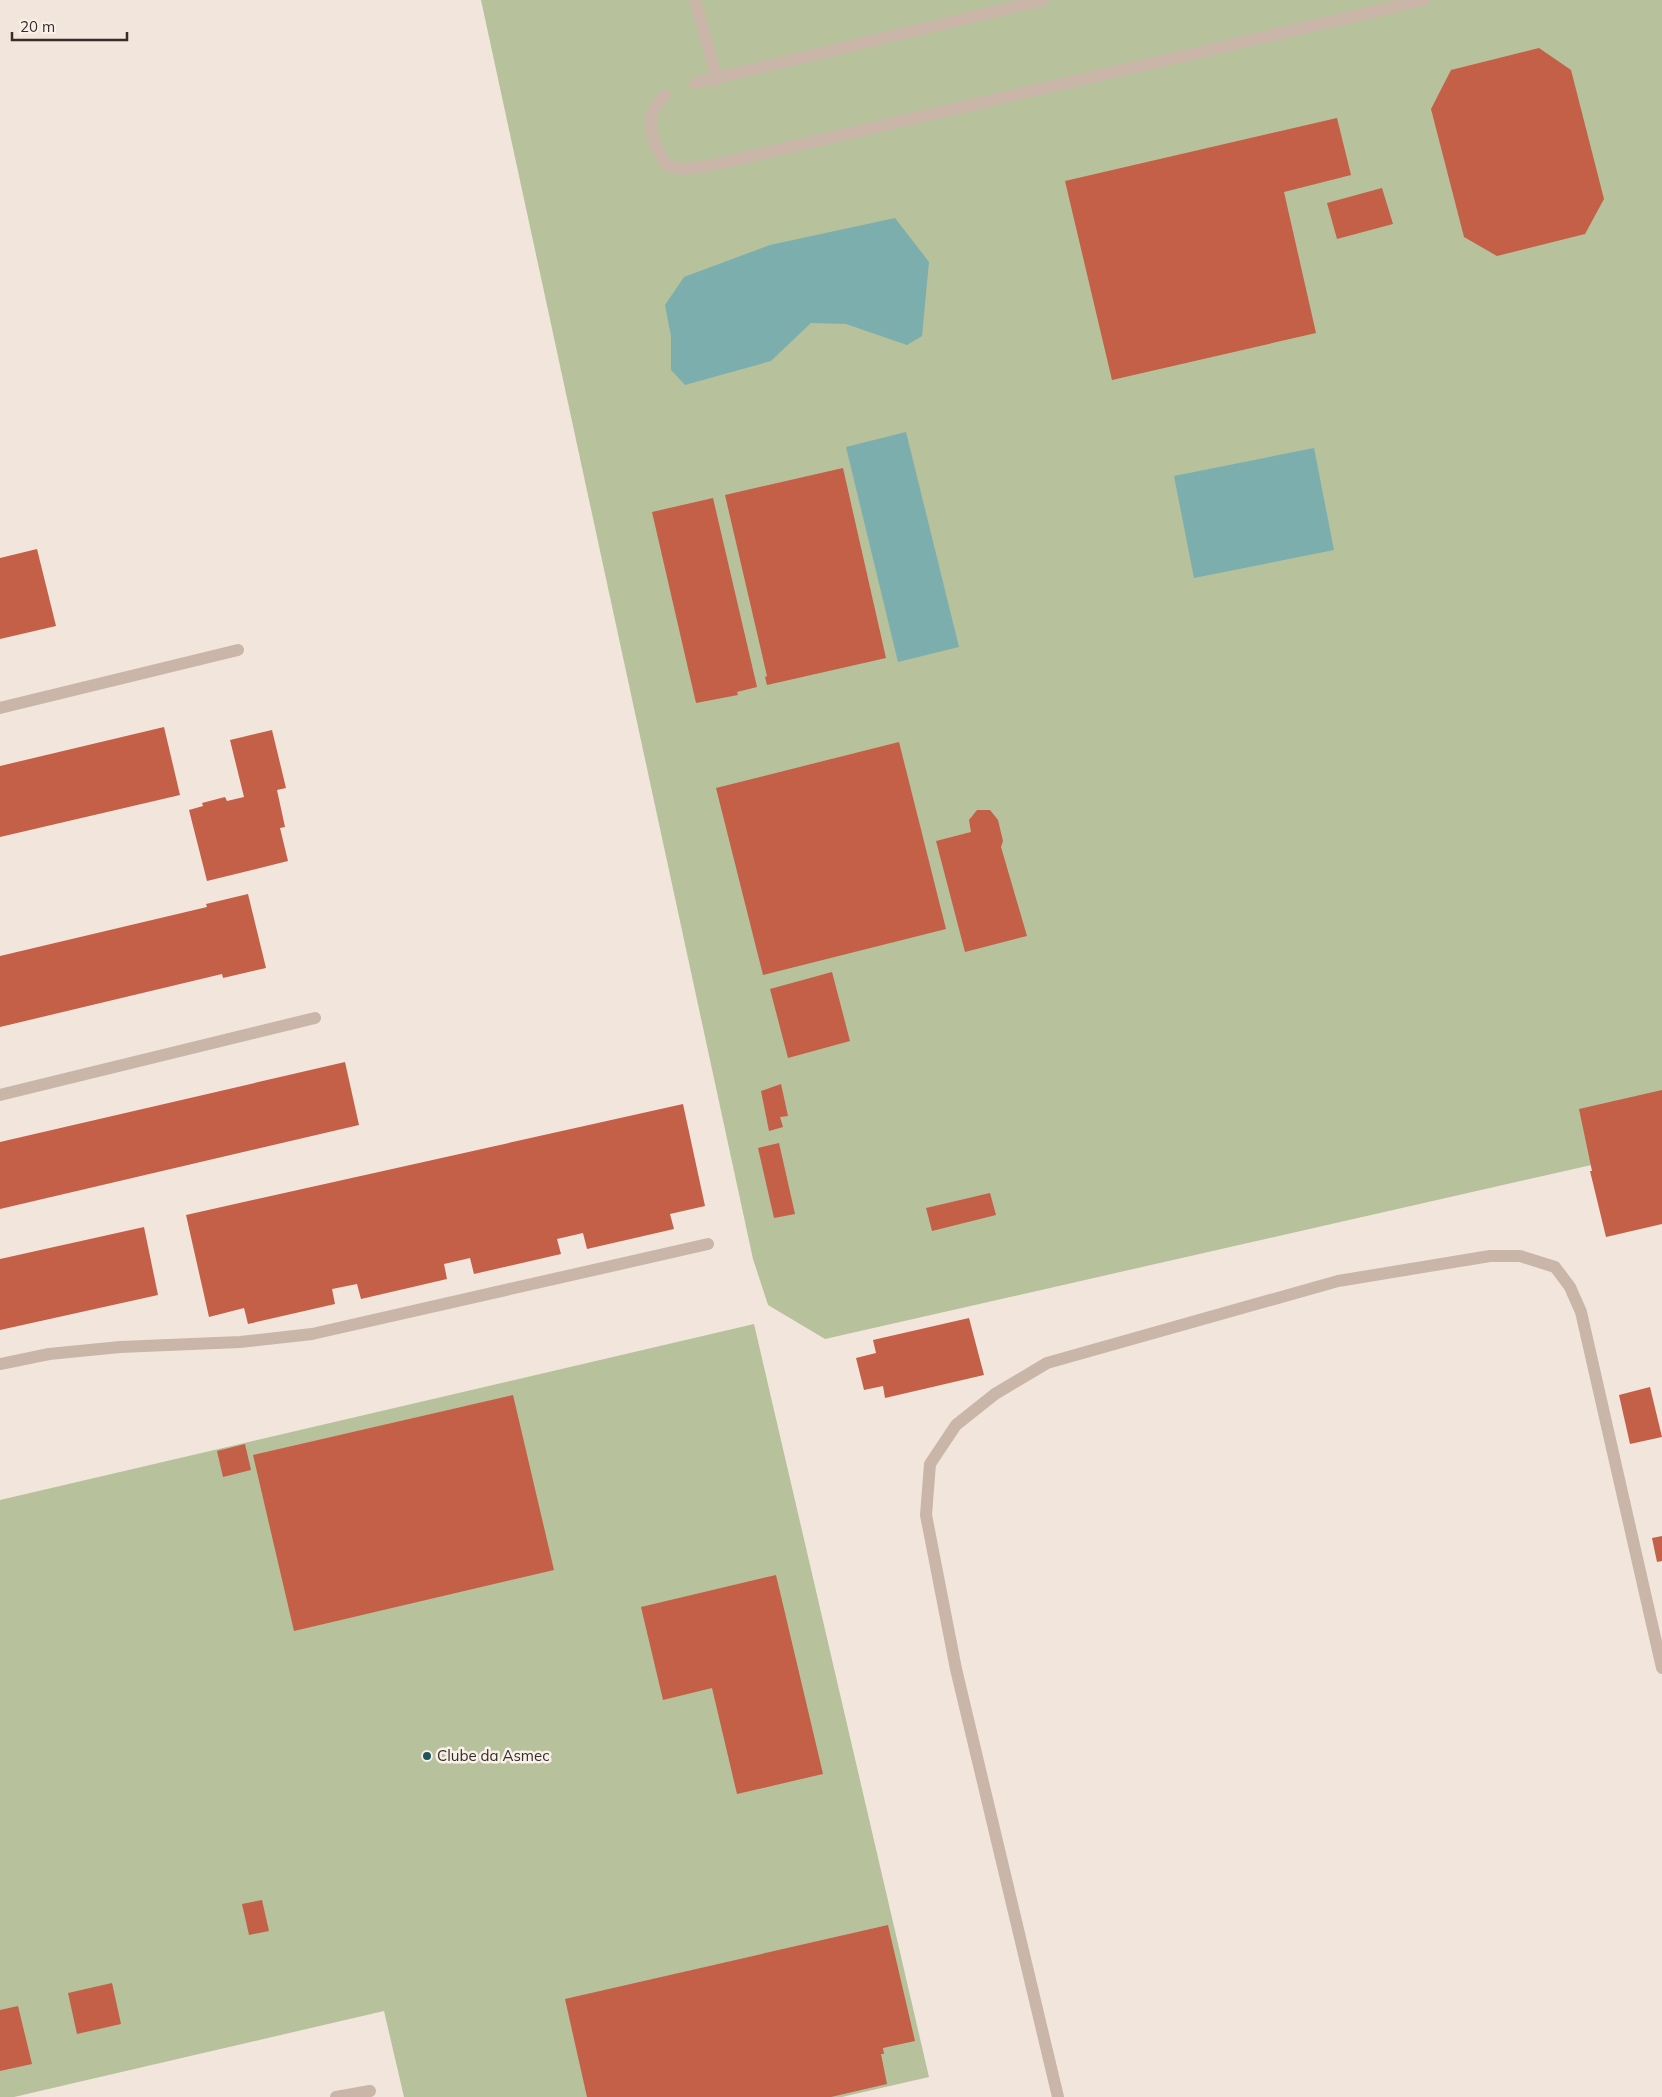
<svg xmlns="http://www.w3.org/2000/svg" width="1662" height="2097" viewBox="0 0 1662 2097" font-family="Mulish,sans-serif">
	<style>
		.green { fill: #b7c19c }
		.water { fill: #7caeae }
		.building { fill: #c45f48 }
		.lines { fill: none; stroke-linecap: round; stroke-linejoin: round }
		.lane { stroke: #cab6a8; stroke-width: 12 }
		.poi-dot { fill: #1e5758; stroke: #f9f1e9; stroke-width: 2 }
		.labels { text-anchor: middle; stroke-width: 5; stroke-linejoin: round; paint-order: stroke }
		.poi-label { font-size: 15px; fill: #372c28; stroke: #f9f1e9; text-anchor: start }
	</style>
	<rect width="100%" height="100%" fill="#f2e6dc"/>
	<g class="green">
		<path d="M481,0H1662V1149L825,1339L768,1305L753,1259Z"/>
		<path d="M754,1324L929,2077L842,2097H404L384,2011L14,2097H0V1500Z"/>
	</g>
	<g class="water">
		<path d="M895,218L929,262L922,336L907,345L846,324L811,323L771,361L685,385L671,370V336L665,305L684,277L770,245Z"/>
		<path d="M906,432L959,647L898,662L846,447Z"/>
		<path d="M1314,448L1334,550L1194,578L1174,476Z"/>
	</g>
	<g class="building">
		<path d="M1539,48L1571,70L1604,199L1585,234L1497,256L1464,237L1431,109L1451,70Z"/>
		<path d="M1337,118L1351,175L1284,192L1316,333L1112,380L1065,181Z"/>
		<path d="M1382,188L1393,224L1337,239L1327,203Z"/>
		<path d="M843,468L886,658L767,685L765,677L767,676L725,495Z"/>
		<path d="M713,498L757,687L737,692L738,695L696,703L652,512Z"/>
		<path d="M37,549L56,626L0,639V558Z"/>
		<path d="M164,727L180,795L0,837V766Z"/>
		<path d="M272,730L286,788L277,790L285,827L280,828L288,861L207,881L189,810L203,806L202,803L225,797L227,801L244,797L230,740Z"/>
		<path d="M899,742L946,929L763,975L716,788Z"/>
		<path d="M977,810H990L998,820L1003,841L1001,847L1027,936L965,952L936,841L971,832L969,820Z"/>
		<path d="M248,894L266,968L223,978L222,974L0,1027V956L207,907L206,904Z"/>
		<path d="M832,972L850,1041L788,1058L770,989Z"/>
		<path d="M345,1062L359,1125L0,1209V1142Z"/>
		<path d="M781,1084L788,1116L780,1117L783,1127L769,1131L761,1091Z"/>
		<path d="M1662,1090V1224L1606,1237L1590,1171H1592L1579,1109Z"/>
		<path d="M683,1104L705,1206L670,1214L674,1229L587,1249L583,1233L557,1239L561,1254L474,1274L470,1258L444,1264L447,1279L361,1299L357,1284L332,1289L335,1304L248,1324L244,1308L209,1317L186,1215Z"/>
		<path d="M779,1143L795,1214L774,1218L758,1148Z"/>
		<path d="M990,1193L996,1215L932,1231L926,1208Z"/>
		<path d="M144,1227L158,1295L0,1330V1259Z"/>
		<path d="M969,1318L984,1375L885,1398L883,1386L864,1390L856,1358L876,1353L873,1340Z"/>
		<path d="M1650,1387L1662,1437L1630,1444L1619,1395Z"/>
		<path d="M513,1395L554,1570L294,1631L253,1455Z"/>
		<path d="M245,1444L251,1470L223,1477L217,1451Z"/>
		<path d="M1662,1536V1561L1657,1562L1652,1538Z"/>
		<path d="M776,1575L823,1774L737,1794L712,1688L663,1700L641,1607Z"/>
		<path d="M262,1900L269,1931L249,1935L242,1904Z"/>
		<path d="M888,1925L915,2041L883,2048L884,2054H881L887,2084L831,2097H587L565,1999Z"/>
		<path d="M112,1983L121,2024L77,2034L68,1993Z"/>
		<path d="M18,2006L32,2064L0,2071V2010Z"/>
	</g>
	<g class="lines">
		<g class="lane">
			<path d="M695,0L717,79"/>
			<path d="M695,83L1044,0"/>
			<path d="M665,95C662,100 657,104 655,108C644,125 657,151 667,165L682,169L709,166L1424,0"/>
			<path d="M0,708L238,650"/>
			<path d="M0,1095L315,1018"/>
			<path d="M0,1364L49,1354L120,1347L240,1342L312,1334L708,1244"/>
			<path d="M336,2097L370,2091"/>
			<path d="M1058,2097L956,1669L926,1515L930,1464L956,1425L995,1394L1047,1363L1338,1281L1490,1256H1520L1555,1267L1570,1287L1581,1312L1662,1668"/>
		</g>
	</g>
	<circle class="poi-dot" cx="427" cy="1756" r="5"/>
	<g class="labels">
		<g class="poi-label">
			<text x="437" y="1761">Clube da Asmec</text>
		</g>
	</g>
	<path d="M12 32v8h115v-8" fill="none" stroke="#372c28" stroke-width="2.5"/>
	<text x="20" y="32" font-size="15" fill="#372c28" stroke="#f9f1e9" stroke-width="4" paint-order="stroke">20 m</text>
</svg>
